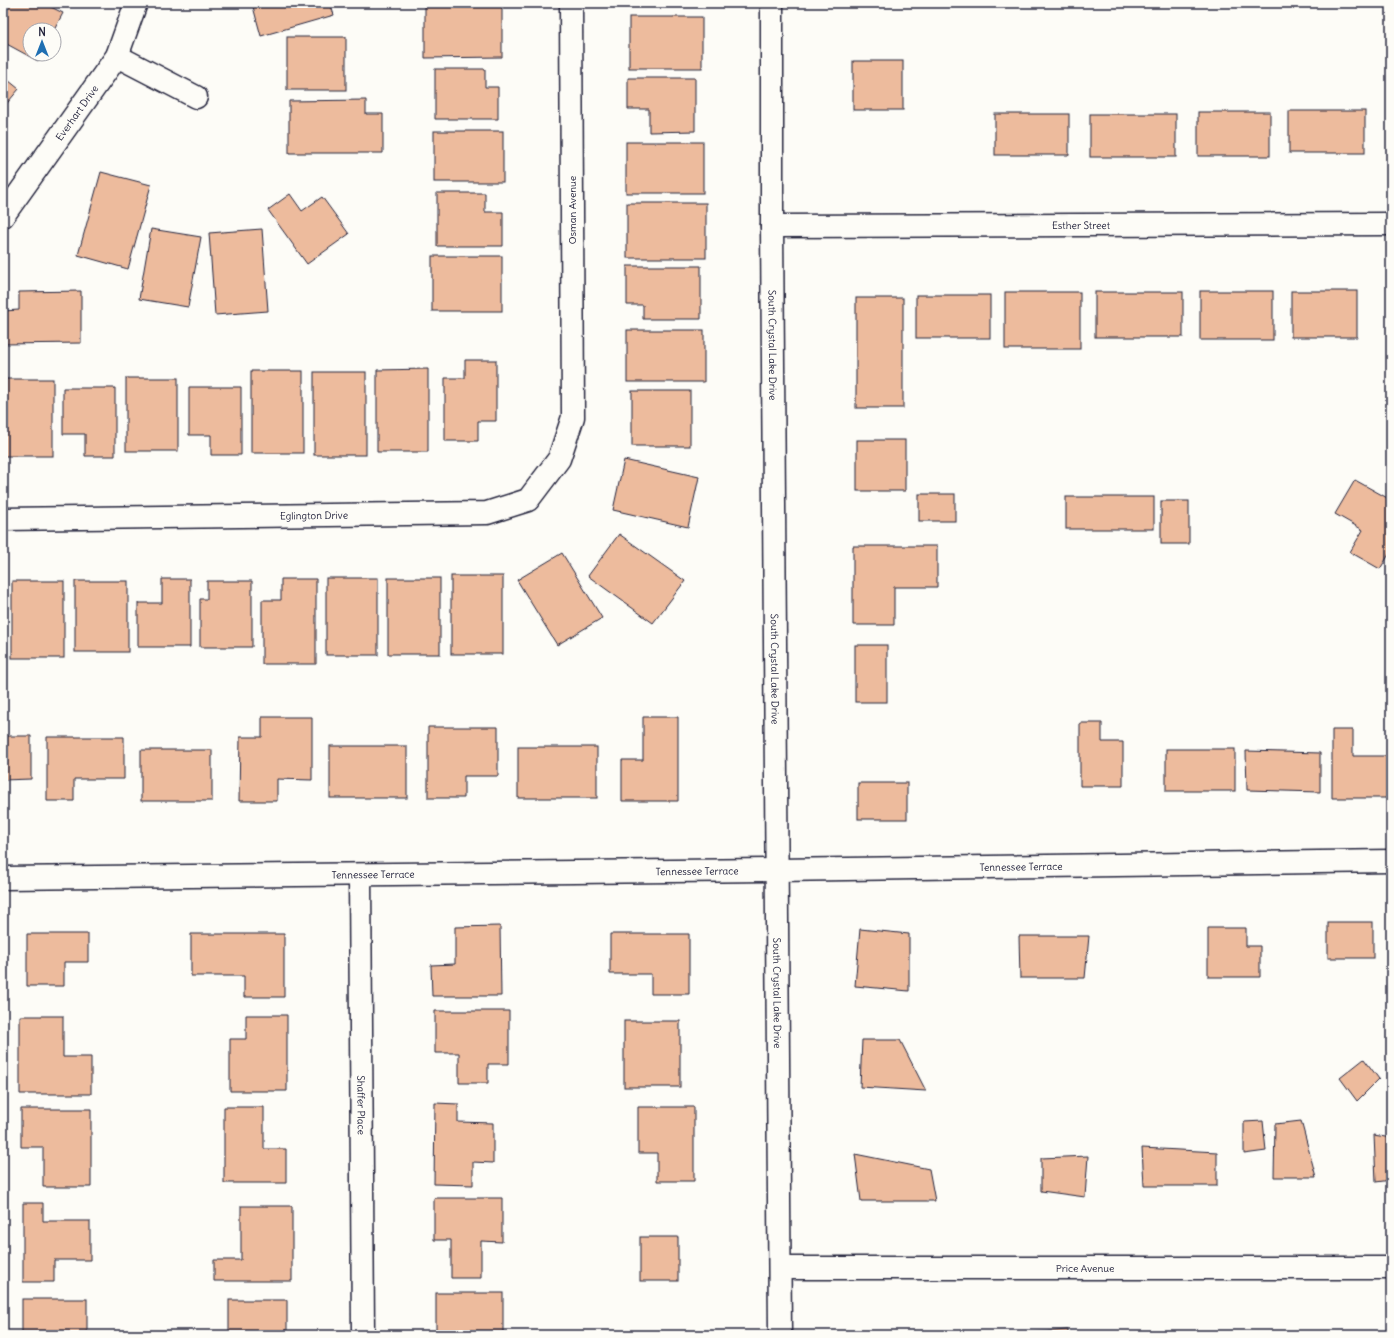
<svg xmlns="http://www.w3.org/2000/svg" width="1394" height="1338" viewBox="0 0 1394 1338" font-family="Delius,sans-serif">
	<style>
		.building { fill: #edbb9d; stroke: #22223b }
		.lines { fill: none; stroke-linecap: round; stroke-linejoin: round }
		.minor-casing { stroke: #22223b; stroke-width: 25 }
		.minor { stroke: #fdfcf7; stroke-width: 22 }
		.labels { text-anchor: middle; stroke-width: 3.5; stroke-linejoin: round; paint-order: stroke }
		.street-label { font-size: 10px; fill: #22223b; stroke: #fdfcf7 }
	</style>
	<rect width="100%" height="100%" fill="#fdfcf7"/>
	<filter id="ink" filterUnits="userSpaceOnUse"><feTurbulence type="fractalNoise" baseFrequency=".025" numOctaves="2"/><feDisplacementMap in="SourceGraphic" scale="8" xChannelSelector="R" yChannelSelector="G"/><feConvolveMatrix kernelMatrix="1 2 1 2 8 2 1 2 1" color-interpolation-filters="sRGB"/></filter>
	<g filter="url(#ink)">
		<g class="building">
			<path d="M3,3H43L63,13L54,30H30V54H42L38,61L3,42Z"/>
			<path d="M252,3H330L334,15L261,36Z"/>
			<rect x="627" y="3" width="74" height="3"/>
			<path d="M502,4V57L425,58V5Z"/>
			<rect x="629" y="17" width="73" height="51"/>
			<rect x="287" y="37" width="59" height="53"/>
			<rect x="853" y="61" width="50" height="49"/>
			<path d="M435,69H485V87H498V119H435Z"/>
			<path d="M3,76L19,89L3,108Z"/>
			<path d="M628,78H695V131L649,132V109H628Z"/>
			<path d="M366,100V114H383V153H289V101Z"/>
			<rect x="1289" y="111" width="76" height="42"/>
			<rect x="1198" y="112" width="72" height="44"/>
			<rect x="995" y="114" width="74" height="41"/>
			<rect x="1090" y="114" width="86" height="43"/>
			<rect x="434" y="131" width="69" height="51"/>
			<rect x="626" y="142" width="77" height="51"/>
			<path d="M101,172L151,185L128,269L78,255Z"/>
			<path d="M437,193H485V212H503V246H437Z"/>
			<path d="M290,194L302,211L322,197L349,234L307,264L268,210Z"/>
			<rect x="627" y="203" width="79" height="55"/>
			<path d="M151,229L201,237L188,307L139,299Z"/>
			<path d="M262,229L268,311L215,315L209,233Z"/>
			<rect x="432" y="256" width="70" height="55"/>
			<path d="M627,266H701V319H643V305H627Z"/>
			<path d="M81,291V343L3,344V311L19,310V292Z"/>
			<rect x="1200" y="291" width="73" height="49"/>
			<rect x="1291" y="291" width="66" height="46"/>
			<rect x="1005" y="292" width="75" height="57"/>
			<rect x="1095" y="292" width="88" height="45"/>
			<rect x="916" y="295" width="74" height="43"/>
			<rect x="856" y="298" width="47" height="110"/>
			<rect x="627" y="330" width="77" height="52"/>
			<path d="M465,360H496V421H478V441H445V378H465Z"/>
			<path d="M428,369V452H377V370Z"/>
			<rect x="251" y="371" width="52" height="82"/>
			<rect x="314" y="372" width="52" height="83"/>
			<rect x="126" y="378" width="52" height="73"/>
			<rect x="3" y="379" width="50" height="77"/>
			<path d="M189,387H241V455H211V435H189Z"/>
			<path d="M63,388H115V456H85V434H63Z"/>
			<rect x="632" y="391" width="58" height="55"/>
			<rect x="857" y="440" width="48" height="51"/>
			<path d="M624,460L699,477L688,527L613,510Z"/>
			<path d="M1355,480L1391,500V551L1380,569L1350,552L1363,530L1335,514Z"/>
			<rect x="919" y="494" width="36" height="27"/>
			<rect x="1066" y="497" width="88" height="32"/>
			<rect x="1161" y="501" width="28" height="43"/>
			<path d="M619,534L685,581L653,623L588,576Z"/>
			<path d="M853,546H937V587H894V625H853Z"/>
			<path d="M562,553L602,618L557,645L517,580Z"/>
			<rect x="451" y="576" width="52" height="78"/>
			<rect x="326" y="578" width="52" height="77"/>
			<rect x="388" y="578" width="52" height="76"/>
			<path d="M162,579H190V647H138V603H162Z"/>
			<path d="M281,579H316V664H262V600H281Z"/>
			<rect x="12" y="581" width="52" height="77"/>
			<rect x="75" y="581" width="53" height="71"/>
			<path d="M207,581H252V647H200V599H207Z"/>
			<rect x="855" y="645" width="32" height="57"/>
			<path d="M262,717H312V780L277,779V801H239L240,737H262Z"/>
			<path d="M643,717H678V801H622V760H643Z"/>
			<path d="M1080,723H1102V742H1123V786H1080Z"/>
			<path d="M428,727H498V776H464V798H428Z"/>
			<path d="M1332,730H1353V756H1391V798H1332Z"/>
			<path d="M3,736H31V779L3,780Z"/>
			<path d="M47,737H124V779H74V801H47Z"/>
			<rect x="330" y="746" width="77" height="52"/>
			<rect x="518" y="747" width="79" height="51"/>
			<rect x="1166" y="749" width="69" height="42"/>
			<rect x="141" y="750" width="71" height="51"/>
			<path d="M1246,751L1320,753V792L1247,790Z"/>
			<rect x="858" y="783" width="49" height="36"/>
			<rect x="1328" y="922" width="45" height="36"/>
			<path d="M500,926L501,996H432L431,965L455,964V927Z"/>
			<path d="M1208,928H1246V946H1260V977H1208Z"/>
			<path d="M860,929L909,934V991L855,986Z"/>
			<path d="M27,934H88V962H64V986H27Z"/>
			<path d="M191,934H284V997H244V976H191Z"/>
			<path d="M610,934H689V994H651V974H610Z"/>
			<path d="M1019,936H1089L1085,978H1020Z"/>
			<path d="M435,1011H509V1064H488V1083H459V1053H435Z"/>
			<path d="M246,1015H287V1091H230V1039H246Z"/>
			<path d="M20,1016H63V1057H91V1094H20Z"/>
			<rect x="624" y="1021" width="56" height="66"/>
			<path d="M862,1040H900L926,1091L860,1087Z"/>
			<path d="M1364,1059L1379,1079L1357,1101L1340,1078Z"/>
			<path d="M435,1103L458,1104V1122L493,1123V1163L473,1162V1185L434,1184Z"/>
			<path d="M224,1107H264V1149H286V1183H224Z"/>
			<path d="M638,1107H694V1181H657V1153H638Z"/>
			<path d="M21,1109H91V1187H43V1147H21Z"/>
			<path d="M1263,1121L1266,1151L1244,1154V1122Z"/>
			<path d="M1301,1121L1316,1177H1274L1275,1124Z"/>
			<path d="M1374,1135L1391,1138V1180L1376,1182Z"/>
			<path d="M1142,1148L1217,1152V1186H1144Z"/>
			<path d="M855,1154L929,1169L935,1201H861Z"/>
			<path d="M1088,1156L1085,1197L1041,1191V1158Z"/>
			<path d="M434,1198H502V1242L481,1241V1278H451V1240H434Z"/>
			<path d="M23,1203H43V1221H90V1260H54V1282H23Z"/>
			<path d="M241,1206H292V1281H214V1260H241Z"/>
			<rect x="640" y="1237" width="38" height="44"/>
			<rect x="436" y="1293" width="67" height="42"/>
			<rect x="22" y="1299" width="65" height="36"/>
			<rect x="229" y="1300" width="58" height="35"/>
			<path d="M1068,1330V1335H1013V1334Z"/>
		</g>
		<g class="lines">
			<defs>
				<g id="minor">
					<path id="s1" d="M772,3V226L780,1335"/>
					<path d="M117,56L196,97"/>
					<path id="s2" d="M3,216L117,56L136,3"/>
					<path id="s3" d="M772,226L1391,224"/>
					<path id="s4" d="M3,519L487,513L528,500L559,459L573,417L571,3"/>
					<path id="s5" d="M360,875L363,1335"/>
					<path id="s6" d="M3,878L776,870L1391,861"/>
					<path id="s7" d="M780,1268H1391"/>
				</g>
			</defs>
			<use href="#minor" class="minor-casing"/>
			<use href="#minor" class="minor"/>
		</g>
	</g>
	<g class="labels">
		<g class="street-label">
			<text dy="4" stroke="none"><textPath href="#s2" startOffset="127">Everhart Drive</textPath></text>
			<text transform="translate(572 210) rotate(-90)" y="4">Osman Avenue</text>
			<text dy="4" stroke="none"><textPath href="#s3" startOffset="309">Esther Street</textPath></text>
			<text dy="4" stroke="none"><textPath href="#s1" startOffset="342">South Crystal Lake Drive</textPath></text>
			<text dy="4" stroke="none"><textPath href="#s4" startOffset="311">Eglington Drive</textPath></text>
			<text dy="4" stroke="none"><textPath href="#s1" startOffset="666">South Crystal Lake Drive</textPath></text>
			<text dy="4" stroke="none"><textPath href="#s6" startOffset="1018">Tennessee Terrace</textPath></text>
			<text dy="4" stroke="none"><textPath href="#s6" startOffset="694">Tennessee Terrace</textPath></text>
			<text dy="4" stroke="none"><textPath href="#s6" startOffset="370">Tennessee Terrace</textPath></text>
			<text dy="4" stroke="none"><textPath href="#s1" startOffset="990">South Crystal Lake Drive</textPath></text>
			<text dy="4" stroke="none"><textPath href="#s5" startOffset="230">Shaffer Place</textPath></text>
			<text dy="4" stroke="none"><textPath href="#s7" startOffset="305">Price Avenue</textPath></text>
		</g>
	</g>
	<rect width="1394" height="1338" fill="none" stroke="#fdfcf7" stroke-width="16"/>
	<rect x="8" y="8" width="1378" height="1322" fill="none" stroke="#22223b" stroke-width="1.5" filter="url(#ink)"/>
	<g transform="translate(42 42)"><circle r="19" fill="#fdfcf7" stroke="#a5a5ac"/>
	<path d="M0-3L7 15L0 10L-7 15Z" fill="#1f6fb2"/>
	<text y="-6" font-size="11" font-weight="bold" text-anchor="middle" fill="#22223b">N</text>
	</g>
</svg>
